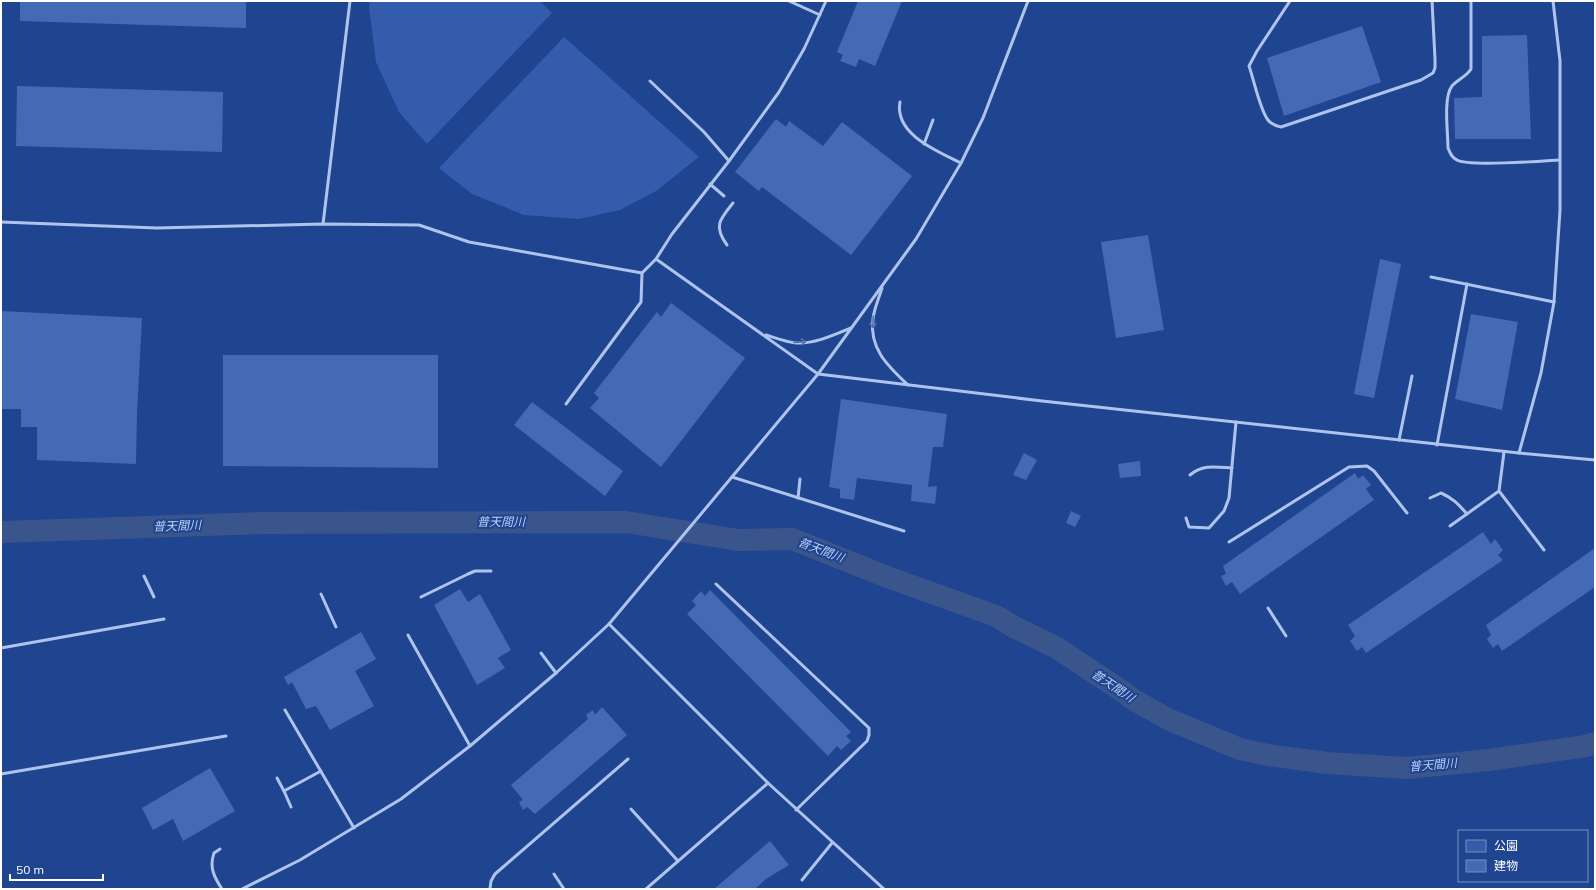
<svg xmlns="http://www.w3.org/2000/svg" width="1596" height="890" viewBox="0 0 1596 890" font-family="Mulish,'Noto Sans JP',sans-serif">
	<style>
		.green { fill: #335cad }
		.lines { fill: none; stroke-linecap: round; stroke-linejoin: round }
		.river { stroke: #3a558c; stroke-width: 22 }
		.building { fill: #446ab5 }
		.lane { stroke: #afc4ed; stroke-width: 3 }
		.oneway { stroke: #5171b1 }
		.labels { text-anchor: middle; stroke-width: 4; stroke-linejoin: round; paint-order: stroke }
		.water-label { font-size: 12px; font-style: italic; fill: #bbcff4; stroke: #1f4490 }
	</style>
	<rect width="100%" height="100%" fill="#1f4490"/>
	<g class="green">
		<path d="M370,1H540L552,13L427,144L399,112L376,62L369,7Z"/>
		<path d="M564,37L699,157L656,191L620,210L579,219L524,215L472,194L439,168Z"/>
	</g>
	<g class="lines">
		<path class="river" d="M1,532L264,523L626,522L738,540L792,539L890,578L996,616L1014,627L1057,648L1119,689L1134,700L1170,720L1240,749L1268,755L1327,763L1407,768L1489,760L1586,746L1595,743"/>
	</g>
	<g class="building">
		<path d="M20,1H246V28L20,21Z"/>
		<path d="M858,1H902L875,66L859,59L856,67L840,61L843,55L837,52Z"/>
		<path d="M1362,26L1381,82L1284,116L1267,58Z"/>
		<path d="M1527,35L1531,139H1455L1454,98L1482,97V36Z"/>
		<path d="M17,86L223,92L222,152L16,146Z"/>
		<path d="M776,119L786,127L789,121L823,146L842,122L912,176L851,255L762,187L759,191L735,172Z"/>
		<path d="M1148,235L1164,330L1116,338L1101,242Z"/>
		<path d="M1380,259L1401,264L1374,398L1354,394Z"/>
		<path d="M671,303L745,358L661,467L590,408L599,398L594,393L657,312L661,317Z"/>
		<path d="M1,311L142,318L137,414L136,464L37,460V427H21V409H1Z"/>
		<path d="M1471,314L1518,322L1502,410L1455,399Z"/>
		<path d="M223,355H438V468L223,466Z"/>
		<path d="M841,399L947,414L943,447H933L928,487L937,486L935,504L911,501L912,485L857,478L854,500L840,498V489L829,487Z"/>
		<path d="M532,402L623,471L605,496L514,425Z"/>
		<path d="M1024,453L1037,460L1026,480L1013,475Z"/>
		<path d="M1140,461L1141,476L1120,478L1118,464Z"/>
		<path d="M1355,473L1358,479L1363,475L1371,485L1366,489L1374,500L1240,594L1232,582L1226,586L1221,576L1226,574L1223,566Z"/>
		<path d="M1071,511L1081,516L1075,527L1066,523Z"/>
		<path d="M1483,532L1491,544L1495,539L1503,550L1498,555L1503,560L1366,653L1362,647L1357,651L1350,641L1355,636L1348,625Z"/>
		<path d="M1595,548V587L1502,651L1498,644L1493,648L1487,639L1491,635L1486,625Z"/>
		<path d="M460,589L468,602L480,594L511,650L498,658L505,668L477,685L434,605Z"/>
		<path d="M710,590L851,732L846,736L851,741L841,750L837,746L828,756L687,614L696,605L692,601L701,591L705,596Z"/>
		<path d="M361,632L376,659L355,671L374,706L330,730L316,706L306,709L292,682L288,685L284,677Z"/>
		<path d="M602,707L627,735L535,814L527,807L523,810L519,802L523,800L511,785L588,719L586,715L593,710L595,715Z"/>
		<path d="M210,768L235,811L183,841L173,819L153,830L142,808Z"/>
		<path d="M770,841L789,865L766,879L755,889H714Z"/>
	</g>
	<g class="lines">
		<g class="lane">
			<path d="M789,1L820,15"/>
			<path d="M1290,1L1257,51L1249,66C1254,80 1260,110 1268,120C1271,124 1276,126 1281,127L1421,80L1433,73L1435,68V59L1432,1"/>
			<path d="M1471,1V69C1466,77 1458,79 1452,86C1443,97 1448,133 1448,148C1450,153 1452,158 1457,160C1468,167 1542,161 1559,160"/>
			<path d="M650,81L704,132L729,161"/>
			<path d="M900,102C894,134 937,151 961,163"/>
			<path d="M924,144L933,120"/>
			<path d="M710,184L724,196"/>
			<path d="M1,222L157,228L323,224L419,225L469,242L642,273L656,259L672,234L729,161L779,92L804,49L826,1"/>
			<path d="M323,224L350,1"/>
			<path d="M727,245C713,226 720,219 733,203"/>
			<path d="M656,259L818,374L1042,401L1519,453L1595,460"/>
			<path d="M1431,277L1554,302"/>
			<path d="M882,288C879,298 874,309 873,319C869,349 888,366 908,385"/>
			<path d="M766,335C776,338 786,342 796,343C815,344 834,335 851,328"/>
			<path d="M566,404L641,302L642,273"/>
			<path d="M1399,440L1412,376"/>
			<path d="M1437,445L1467,284"/>
			<path d="M1504,452L1499,491L1544,550"/>
			<path d="M1519,453L1541,373L1554,302L1560,210V61L1553,1"/>
			<path d="M1190,475C1203,464 1216,467 1232,468"/>
			<path d="M732,477L904,531"/>
			<path d="M798,498L800,479"/>
			<path d="M1430,498L1441,493C1453,498 1459,505 1467,514"/>
			<path d="M1186,518L1189,527L1209,528L1224,511L1229,498L1236,422"/>
			<path d="M1450,526L1499,491"/>
			<path d="M1229,542L1349,467L1367,466L1374,471L1407,513"/>
			<path d="M144,576L154,597"/>
			<path d="M716,584L869,728V735L867,741L796,810"/>
			<path d="M321,594L336,627"/>
			<path d="M421,597L468,574L475,571H491"/>
			<path d="M1268,608L1286,636"/>
			<path d="M609,624L768,783L884,889"/>
			<path d="M408,635L470,746"/>
			<path d="M1,648L164,619"/>
			<path d="M541,653L556,673"/>
			<path d="M285,710L354,828"/>
			<path d="M1,774L226,736"/>
			<path d="M277,778L284,791L291,807"/>
			<path d="M284,791L321,771"/>
			<path d="M631,809L678,861"/>
			<path d="M220,849L214,853C209,867 214,877 222,889"/>
			<path d="M554,874L564,889"/>
			<path d="M802,880L832,843"/>
			<path d="M242,889L300,860L401,799L470,746L556,673L609,624L818,374L916,239L961,163L983,118L1028,1"/>
			<path d="M490,889L491,881L495,874L628,759"/>
			<path d="M646,889L768,783"/>
		</g>
	</g>
	<defs><path id="oneway-shaft" d="M-6 0H5M1.5-3L5.5 0L1.5 3" fill="none" stroke-width="1.6" stroke-linecap="round" stroke-linejoin="round"/></defs>
	<g class="oneway">
		<use href="#oneway-shaft" transform="translate(873 322) rotate(93)"/>
		<use href="#oneway-shaft" transform="translate(800 342) rotate(-4)"/>
	</g>
	<g class="labels">
		<g class="water-label">
			<text x="501" y="526">普天間川</text>
			<text transform="translate(177 526) rotate(-2)" y="4">普天間川</text>
			<text transform="translate(821 550) rotate(21)" y="4">普天間川</text>
			<text transform="translate(1113 686) rotate(34)" y="4">普天間川</text>
			<text transform="translate(1433 765) rotate(-5)" y="4">普天間川</text>
		</g>
	</g>
	<rect width="1596" height="890" fill="none" stroke="#ffffff" stroke-width="4"/>
	<rect x="1458" y="830" width="130" height="52" fill="#1f4490" stroke="#798fbc"/>
	<rect x="1466" y="840" width="20" height="12" fill="#335cad" stroke="#798fbc"/>
	<text x="1494" y="850" font-size="12" fill="#ffffff">公園</text>
	<rect x="1466" y="860" width="20" height="12" fill="#446ab5" stroke="#798fbc"/>
	<text x="1494" y="870" font-size="12" fill="#ffffff">建物</text>
	<path d="M10 874v6h93v-6" fill="none" stroke="#ffffff" stroke-width="2"/>
	<text x="16" y="874" font-size="12" fill="#ffffff" stroke="#1f4490" stroke-width="3" paint-order="stroke">50 m</text>
</svg>
